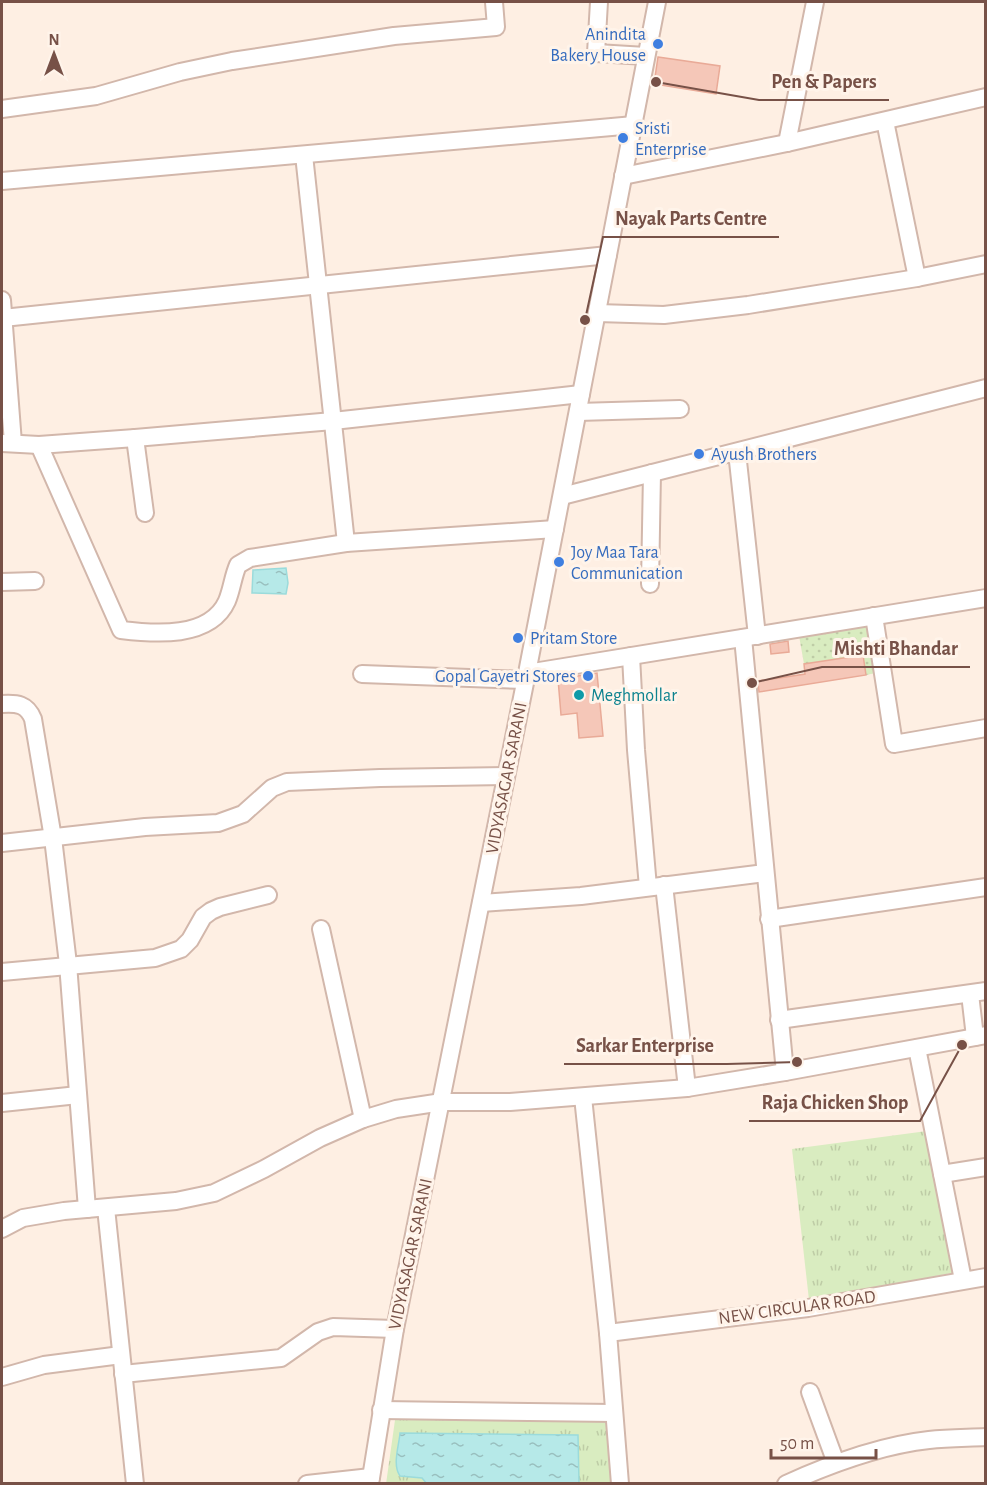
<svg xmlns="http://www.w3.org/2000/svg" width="987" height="1485" viewBox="0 0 987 1485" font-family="'Alegreya Sans',sans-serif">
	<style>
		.grass { fill: url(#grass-dots) }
		.park { fill: url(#park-tufts) }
		.water { fill: url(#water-ripples); stroke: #9bdbdb; stroke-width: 1.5 }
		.building { fill: #f5c7b8; stroke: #e9aa97; stroke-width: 1.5 }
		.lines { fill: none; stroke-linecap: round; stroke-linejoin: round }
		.minor-casing { stroke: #d2b7ab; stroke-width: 20 }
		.minor { stroke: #fff; stroke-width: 16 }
		.shop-dot { fill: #3f7fe0; stroke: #fff4ea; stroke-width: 2 }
		.culture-dot { fill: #0f9aa8; stroke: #fff4ea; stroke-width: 2 }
		.labels { text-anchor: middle; stroke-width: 6; stroke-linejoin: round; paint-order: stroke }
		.shop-label { font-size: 18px; fill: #366cbe; stroke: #fff4ea; text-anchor: start }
		.culture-label { font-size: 18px; fill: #0d838f; stroke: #fff4ea; text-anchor: start }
		.street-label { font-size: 18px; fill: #775147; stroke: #fff4ea }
		.leader { fill: none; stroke: #775147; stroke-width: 2 }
		.callout-dot { fill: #775147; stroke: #fff4ea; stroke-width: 2 }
		.callout-label { font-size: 20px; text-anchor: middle; font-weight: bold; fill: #775147; stroke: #fff4ea; stroke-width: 6; stroke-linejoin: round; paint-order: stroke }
	</style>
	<defs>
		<pattern id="grass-dots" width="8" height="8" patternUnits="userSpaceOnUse" patternTransform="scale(1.5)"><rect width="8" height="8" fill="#d9ecc0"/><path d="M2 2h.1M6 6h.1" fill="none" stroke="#becca6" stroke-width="1.8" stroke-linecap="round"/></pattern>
		<pattern id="park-tufts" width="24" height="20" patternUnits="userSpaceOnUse" patternTransform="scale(1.5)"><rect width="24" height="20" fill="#d9ecc0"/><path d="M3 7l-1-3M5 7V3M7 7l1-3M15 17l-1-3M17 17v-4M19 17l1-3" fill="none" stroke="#becca6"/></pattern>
		<pattern id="water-ripples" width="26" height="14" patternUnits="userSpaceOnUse" patternTransform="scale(1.5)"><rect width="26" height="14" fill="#b6e9e8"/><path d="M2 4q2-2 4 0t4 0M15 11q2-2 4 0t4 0" fill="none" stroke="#99bfbe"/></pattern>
	</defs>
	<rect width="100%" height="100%" fill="#feefe3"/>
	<path class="grass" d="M868,624L876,673L866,675L863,655L804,664L798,630Z"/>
	<g class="park">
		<path d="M927,1131L957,1272L809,1300L792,1149Z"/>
		<path d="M608,1419L612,1483L386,1484L395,1420Z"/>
	</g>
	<g class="water">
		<path d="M286,568L288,583L286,594L252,593L253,570Z"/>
		<path d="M400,1433L578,1435L579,1483L427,1484L422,1478L400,1476C392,1465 399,1446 400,1433Z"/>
	</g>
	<g class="building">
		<path d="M658,57L720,66L716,94L654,84Z"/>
		<path d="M788,641L789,652L771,654L770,644Z"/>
		<path d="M863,655L866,675L759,692L758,681L805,674L804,664Z"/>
		<path d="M597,673L603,736L579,738L577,713L561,715L558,679Z"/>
	</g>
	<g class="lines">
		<defs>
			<g id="minor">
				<path d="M599,2L596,53L646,56"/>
				<path d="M2,109L96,96L180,72L232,61L394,36L496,27L494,2"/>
				<path d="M885,121L917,278"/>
				<path d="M787,143L815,2"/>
				<path d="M304,155L346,543"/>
				<path d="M623,176L787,143L986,97"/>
				<path d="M2,181L634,125"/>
				<path d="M2,300L13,443"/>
				<path d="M597,313L664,315L748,305L917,278L986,264"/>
				<path d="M3,318L608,255"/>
				<path d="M578,412L680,409"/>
				<path d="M135,438L145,513"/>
				<path d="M2,443L39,445L135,438L333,421L581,394"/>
				<path d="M39,445L121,630C154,634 210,639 227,601C232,589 233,576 238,565L250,558L346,543L555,529"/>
				<path d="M737,452L757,636"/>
				<path d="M562,496L986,388"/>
				<path d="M2,582L35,581"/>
				<path d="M650,584L652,473"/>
				<path d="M874,616L894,744L986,728"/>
				<path d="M743,638L785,1072"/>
				<path d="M631,656L636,750L648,887"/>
				<path d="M527,673L986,598"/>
				<path d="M362,674L525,680"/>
				<path d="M2,704C17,703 27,704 33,719L53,838L68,964L87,1209"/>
				<path d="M2,843L145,827L218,823L243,814L272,788L287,782L380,778L506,776"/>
				<path d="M664,885L687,1088"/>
				<path d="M481,903L581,896L765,873"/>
				<path d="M769,919L986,887"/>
				<path d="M321,929L363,1119"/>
				<path d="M2,972L155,958L181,949L190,940L203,917L211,911L220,907L268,895"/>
				<path d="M970,994L975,1037"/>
				<path d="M779,1020L986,991"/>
				<path d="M917,1048L963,1280"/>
				<path d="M583,1097L608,1333L620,1484"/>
				<path d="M2,1103L78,1095"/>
				<path d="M942,1174L986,1167"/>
				<path d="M106,1208L135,1484"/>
				<path d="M2,1229L23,1218L64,1211L176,1201L214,1193L264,1169L320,1138L363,1119L396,1109L442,1102H510L687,1088L785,1072L986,1035"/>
				<path d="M608,1333L808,1308L986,1277"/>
				<path d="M123,1374L281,1358L318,1332L333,1327L395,1329"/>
				<path d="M2,1377L44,1365L121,1355"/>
				<path d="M810,1392L836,1463"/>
				<path d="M381,1410L614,1413"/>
				<path d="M307,1484L371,1477"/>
				<path d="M370,1484L395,1329L527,673L657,2"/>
				<path d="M786,1484C828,1465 883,1445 929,1440C948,1438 967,1438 986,1437"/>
			</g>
		</defs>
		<use href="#minor" class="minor-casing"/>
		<use href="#minor" class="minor"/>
	</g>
	<g class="shop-dot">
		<circle cx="658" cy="44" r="6"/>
		<circle cx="623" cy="138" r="6"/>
		<circle cx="699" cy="454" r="6"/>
		<circle cx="559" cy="562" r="6"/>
		<circle cx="518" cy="638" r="6"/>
		<circle cx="588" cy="676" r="6"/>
	</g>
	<circle class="culture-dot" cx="579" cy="695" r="6"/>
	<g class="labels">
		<g class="shop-label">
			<text x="646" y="40" text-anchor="end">Anindita<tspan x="646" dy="21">Bakery House</tspan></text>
			<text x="635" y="134">Sristi<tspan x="635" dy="21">Enterprise</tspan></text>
			<text x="711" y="460">Ayush Brothers</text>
			<text x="571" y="558">Joy Maa Tara<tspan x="571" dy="21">Communication</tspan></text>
			<text x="530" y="644">Pritam Store</text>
			<text x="576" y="682" text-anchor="end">Gopal Gayetri Stores</text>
		</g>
		<g class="culture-label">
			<text x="591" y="701">Meghmollar</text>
		</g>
		<g class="street-label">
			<text transform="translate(506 778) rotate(-79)" y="6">VIDYASAGAR SARANI</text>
			<text transform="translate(410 1254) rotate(-78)" y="6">VIDYASAGAR SARANI</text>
			<text transform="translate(797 1307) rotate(-8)" y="6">NEW CIRCULAR ROAD</text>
		</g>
	</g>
	<path class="leader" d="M656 82L759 100H889M585 320L603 237H779M752 683L822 667H970M797 1062L727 1064H564M962 1045L920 1121H749"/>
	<g class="callout-dot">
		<circle cx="656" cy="82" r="6"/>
		<circle cx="585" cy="320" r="6"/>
		<circle cx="752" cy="683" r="6"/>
		<circle cx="797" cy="1062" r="6"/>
		<circle cx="962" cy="1045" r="6"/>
	</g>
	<g class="callout-label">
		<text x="824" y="88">Pen &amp; Papers</text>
		<text x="691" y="225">Nayak Parts Centre</text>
		<text x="896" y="655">Mishti Bhandar</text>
		<text x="645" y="1052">Sarkar Enterprise</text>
		<text x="835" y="1109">Raja Chicken Shop</text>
	</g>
	<rect width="987" height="1485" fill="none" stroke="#775147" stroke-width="6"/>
	<g transform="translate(54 54)" stroke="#fff4ea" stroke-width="4.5" paint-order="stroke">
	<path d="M0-4.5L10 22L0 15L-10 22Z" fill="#775147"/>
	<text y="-9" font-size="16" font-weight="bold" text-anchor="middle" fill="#775147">N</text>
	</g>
	<path d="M771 1449v9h105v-9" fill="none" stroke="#775147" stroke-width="3"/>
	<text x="780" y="1449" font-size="18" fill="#775147" stroke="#fff4ea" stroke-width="4.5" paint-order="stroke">50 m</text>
</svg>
